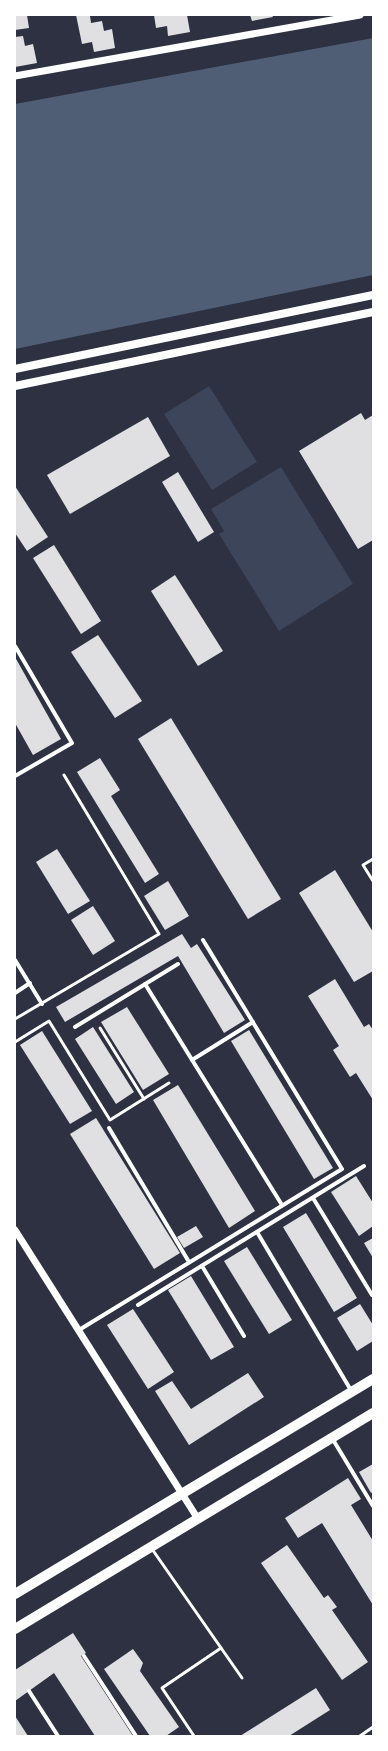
<svg xmlns="http://www.w3.org/2000/svg" width="388" height="1751" viewBox="0 0 388 1751" font-family="'Roboto Condensed',sans-serif">
	<style>
		.green { fill: #3c4559 }
		.water { fill: #4f5d75 }
		.building { fill: #e0e0e3 }
		.lines { fill: none; stroke-linecap: round; stroke-linejoin: round }
		.service { stroke: #fff; stroke-width: 3 }
		.minor { stroke: #fff; stroke-width: 4 }
		.tertiary { stroke: #fff; stroke-width: 7 }
		.secondary { stroke: #fff; stroke-width: 8 }
		.primary { stroke: #fff; stroke-width: 10 }
	</style>
	<rect width="100%" height="100%" fill="#2d3142"/>
	<g class="green">
		<path d="M209,386L257,462L212,490L164,414Z"/>
		<path d="M281,467L353,584L279,631L219,534L224,531L211,509Z"/>
	</g>
	<path class="water" d="M373,38V275L15,349V104Z"/>
	<g class="building">
		<path d="M15,15H27L29,28L15,30Z"/>
		<path d="M76,15H93L90,16L91,23L102,21L104,31L112,29L115,48L94,52L92,42L82,44Z"/>
		<path d="M154,15H187L190,32L168,36L167,26L156,28Z"/>
		<path d="M250,15H272L273,17L252,21Z"/>
		<path d="M23,36L25,46L33,44L37,63L15,67V37Z"/>
		<path d="M361,413L365,420L373,415V540L358,549L299,451Z"/>
		<path d="M148,417L170,456L70,514L47,475Z"/>
		<path d="M178,472L214,532L198,542L162,482Z"/>
		<path d="M15,486L48,537L27,551L15,533Z"/>
		<path d="M54,545L101,621L81,634L33,558Z"/>
		<path d="M175,575L223,651L198,666L151,591Z"/>
		<path d="M98,635L142,701L115,718L71,652Z"/>
		<path d="M15,657L61,739L33,755L15,723Z"/>
		<path d="M171,718L281,899L248,919L138,739Z"/>
		<path d="M100,758L120,790L111,796L159,874L145,883L77,772Z"/>
		<path d="M57,849L90,901L68,914L36,862Z"/>
		<path d="M335,870L373,932V971L354,982L299,893Z"/>
		<path d="M168,881L189,916L165,930L144,896Z"/>
		<path d="M93,906L115,941L93,955L71,920Z"/>
		<path d="M182,934L191,948L197,944L245,1020L224,1033L178,956L65,1022L56,1007Z"/>
		<path d="M335,979L364,1027L369,1024L373,1030V1100L356,1073L350,1077L333,1050L339,1046L308,996Z"/>
		<path d="M127,1007L169,1074L143,1090L101,1022Z"/>
		<path d="M93,1027L134,1092L116,1104L75,1039Z"/>
		<path d="M249,1030L333,1168L314,1179L231,1041Z"/>
		<path d="M42,1031L92,1111L70,1124L20,1045Z"/>
		<path d="M178,1085L255,1211L229,1228L153,1100Z"/>
		<path d="M96,1118L180,1253L154,1269L70,1134Z"/>
		<path d="M356,1176L373,1203V1226L359,1236L331,1192Z"/>
		<path d="M306,1213L357,1298L334,1312L283,1227Z"/>
		<path d="M196,1226L203,1237L184,1248L177,1237Z"/>
		<path d="M373,1238V1258L364,1243Z"/>
		<path d="M247,1247L292,1320L269,1334L224,1261Z"/>
		<path d="M191,1276L234,1347L211,1360L168,1290Z"/>
		<path d="M360,1304L373,1325V1341L357,1351L337,1318Z"/>
		<path d="M133,1309L174,1372L148,1389L107,1325Z"/>
		<path d="M248,1373L264,1397L189,1445L155,1391L172,1381L191,1409Z"/>
		<path d="M373,1464V1492L371,1493L359,1472Z"/>
		<path d="M348,1478L361,1499L351,1505L373,1541V1605L322,1523L298,1538L285,1518Z"/>
		<path d="M287,1545L324,1598L328,1595L337,1607L332,1610L368,1662L342,1680L261,1563Z"/>
		<path d="M73,1633L86,1653L81,1656L133,1736H95L54,1673L15,1701V1670Z"/>
		<path d="M133,1649L143,1663L140,1671L179,1727L166,1736H150L104,1669Z"/>
		<path d="M316,1688L330,1710L289,1736H240Z"/>
		<path d="M15,1716L28,1736H15Z"/>
	</g>
	<g class="lines">
		<g class="service">
			<path d="M373,859L363,865L373,881"/>
			<path d="M15,1019L159,934L64,775"/>
			<path d="M100,1028L144,1099"/>
			<path d="M15,1042L49,1021L110,1120L169,1083"/>
			<path d="M152,1549L242,1678"/>
			<path d="M194,1736L162,1688L221,1648"/>
			<path d="M360,1736L373,1727"/>
		</g>
		<g class="minor">
			<path d="M15,646L72,743L15,776"/>
			<path d="M15,960L42,1004"/>
			<path d="M145,984L282,1205"/>
			<path d="M15,993L30,983"/>
			<path d="M75,1027L178,964"/>
			<path d="M192,1060L253,1022"/>
			<path d="M109,1128L189,1262"/>
			<path d="M313,1198L372,1295"/>
			<path d="M257,1232L352,1392"/>
			<path d="M202,1266L244,1336"/>
			<path d="M138,1305L364,1166"/>
			<path d="M79,1330L342,1169L203,940"/>
			<path d="M332,1438L373,1506"/>
			<path d="M84,1656L136,1736"/>
			<path d="M29,1691L58,1736"/>
		</g>
		<g class="tertiary">
			<path d="M15,76L360,15"/>
			<path d="M15,1230L198,1519"/>
		</g>
		<g class="secondary">
			<path d="M15,369L373,295"/>
			<path d="M15,386L373,312"/>
		</g>
		<g class="primary">
			<path d="M15,1594L373,1379"/>
			<path d="M15,1629L373,1413"/>
		</g>
	</g>
	<rect width="388" height="1751" fill="none" stroke="#ffffff" stroke-width="32"/>
</svg>
